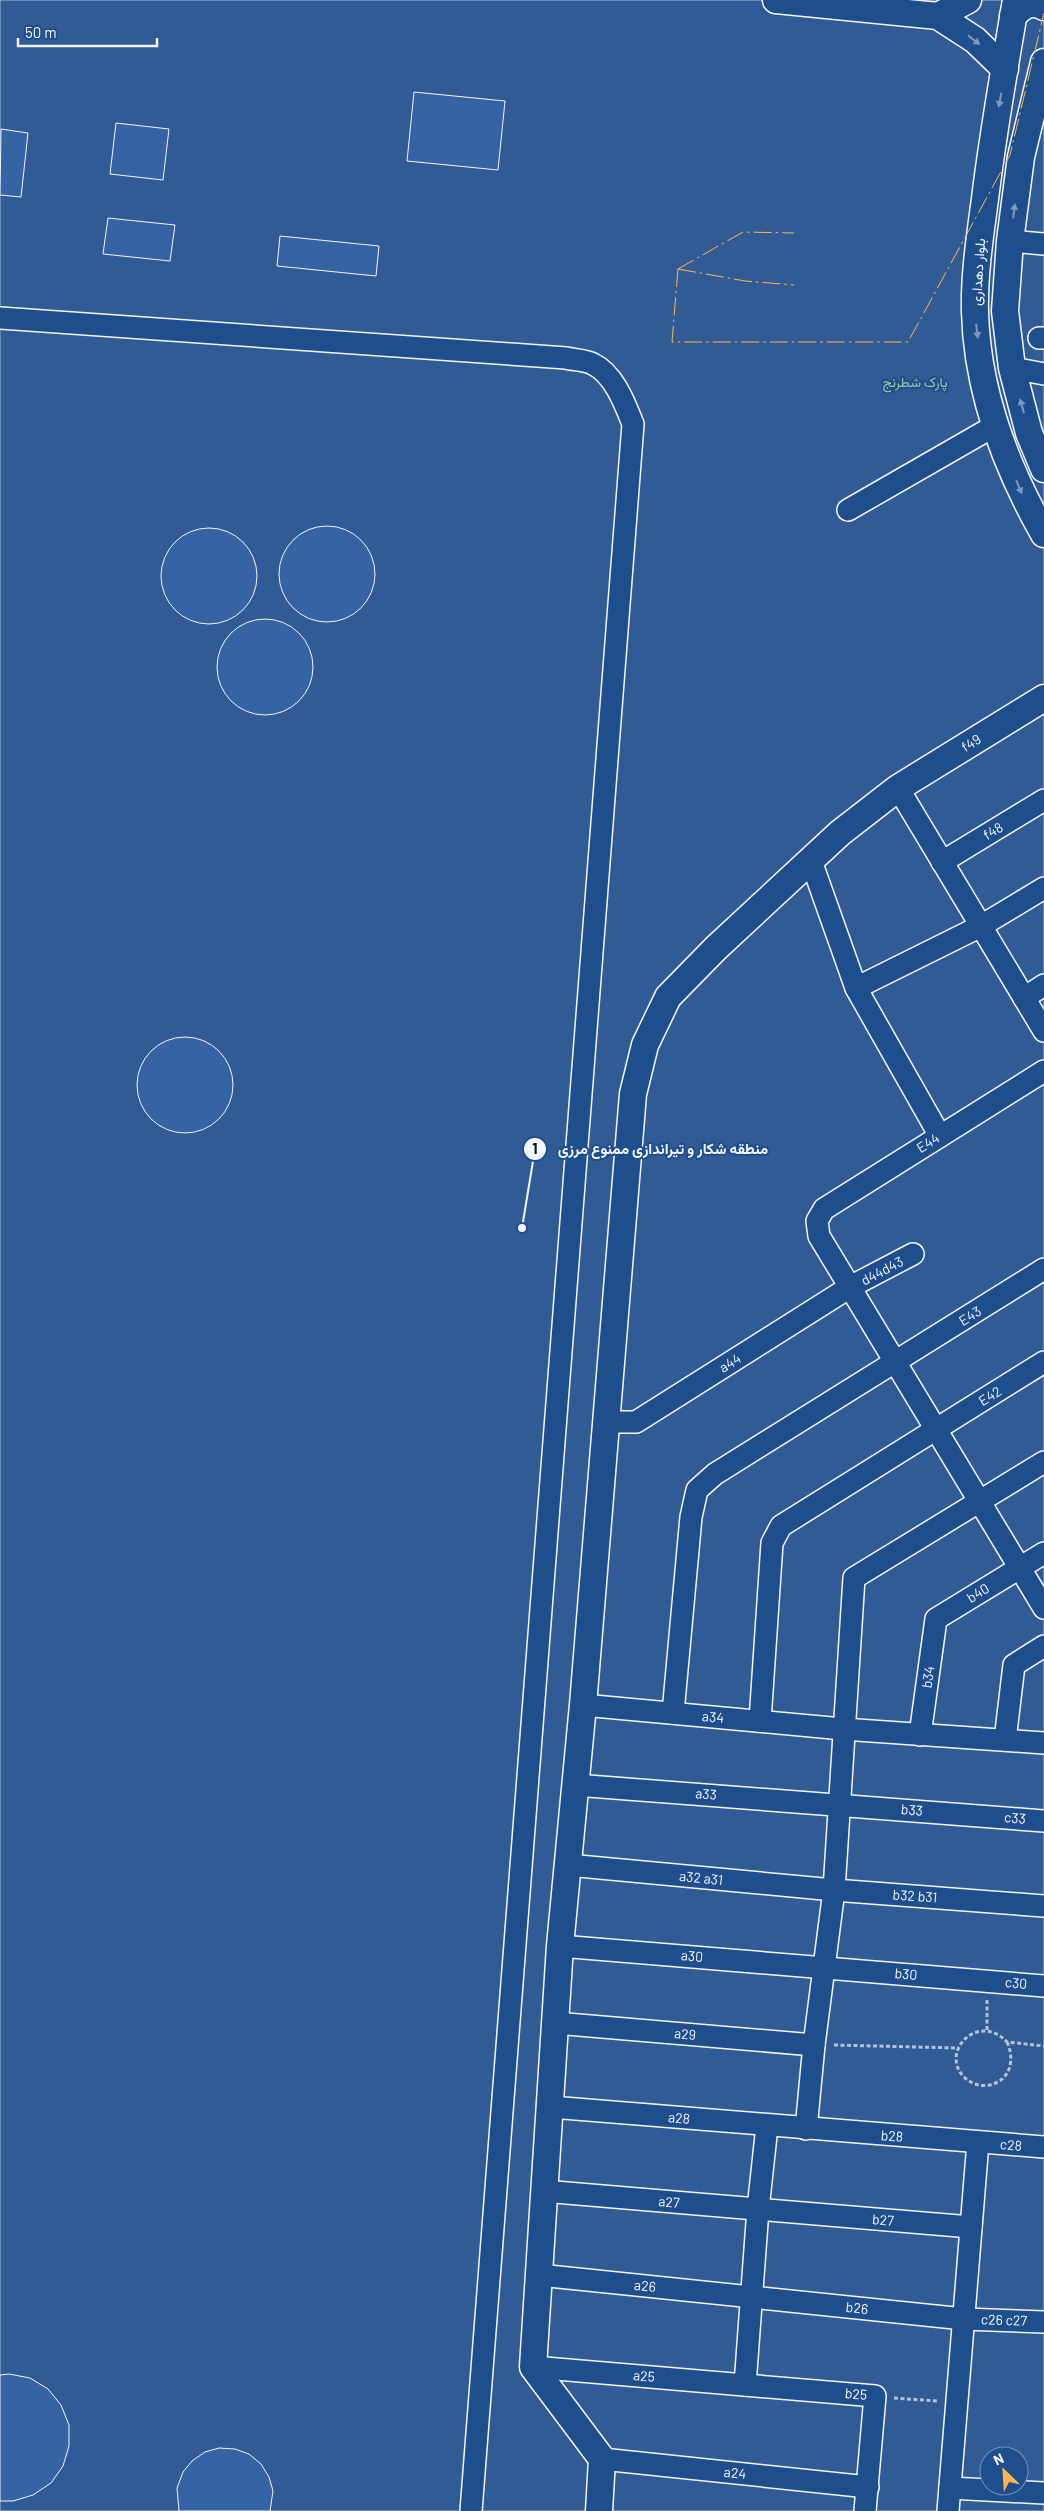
<svg xmlns="http://www.w3.org/2000/svg" width="1044" height="2511" viewBox="0 0 1044 2511" font-family="Barlow,Vazirmatn,sans-serif">
	<style>
		.built { fill: #305b95; stroke: #a8bbd7; fill-rule: evenodd }
		.building { fill: #3563a3; stroke: #f2f6ff }
		.lines { fill: none; stroke-linecap: round; stroke-linejoin: round }
		.minor-casing { stroke: #f2f6ff; stroke-width: 24 }
		.major-casing { stroke: #f2f6ff; stroke-width: 29 }
		.path { stroke: #b3c4dc; stroke-width: 3; stroke-dasharray: 4 2.5; stroke-linecap: butt }
		.minor { stroke: #1f4e8c; stroke-width: 21 }
		.major { stroke: #1f4e8c; stroke-width: 26 }
		.power { stroke: #ffb74d; stroke-width: 1; stroke-dasharray: 18 4 2.5 4; stroke-linecap: butt }
		.oneway { fill: #7e9ac0 }
		.labels { text-anchor: middle; stroke-width: 4; stroke-linejoin: round; paint-order: stroke }
		.street-label { font-size: 14px; fill: #f2f6ff; stroke: #1f4e8c }
		.park-label { font-size: 14px; fill: #97c8a6; stroke: #1f4e8c }
		.leader { fill: none; stroke: #f2f6ff; stroke-width: 2 }
		.callout-dot { fill: #f2f6ff; stroke: #1f4e8c; stroke-width: 2 }
		.mark-label { font-size: 15px; text-anchor: middle; font-weight: bold; fill: #111 }
		.callout-label { font-size: 15px; text-anchor: middle; font-weight: bold; fill: #f2f6ff; stroke: #1f4e8c; stroke-width: 4; stroke-linejoin: round; paint-order: stroke }
	</style>
	<rect width="100%" height="100%" fill="#1f4e8c"/>
	<path class="built" d="M0,0H1044V2511H0ZM989,2456H1019V2486H989Z"/>
	<g class="building">
		<path d="M414,92L505,101L498,170L407,161Z"/>
		<path d="M116,123L169,129L163,180L110,174Z"/>
		<path d="M1,129L28,133L21,197L0,195Z"/>
		<path d="M108,218L175,225L170,261L103,254Z"/>
		<path d="M280,236L379,246L376,276L277,266Z"/>
		<circle cx="327" cy="574" r="48"/>
		<circle cx="209" cy="576" r="48"/>
		<circle cx="265" cy="667" r="48"/>
		<circle cx="185" cy="1085" r="48"/>
		<path d="M9,2374L30,2378L48,2389L61,2405L69,2425V2446L63,2466L51,2483L33,2495L13,2501H0V2375Z"/>
		<path d="M219,2448L235,2449L249,2454L261,2464L269,2477L273,2491L270,2511H179L177,2488L183,2472L192,2461L205,2452Z"/>
	</g>
	<g class="lines">
		<defs>
			<g id="minor">
				<path d="M1010,241L1044,244"/>
				<path d="M0,318L566,358C574,360 586,360 593,364C614,374 625,404 633,424L471,2511"/>
				<path d="M1039,338H1044"/>
				<path d="M1012,368L1044,374"/>
				<path d="M848,510L996,425"/>
				<path d="M898,788L1044,1031"/>
				<path d="M811,861L856,988L940,1136"/>
				<path d="M942,862L1044,800"/>
				<path d="M856,988L981,926L1044,888"/>
				<path d="M1024,998L1044,985"/>
				<path d="M1044,1071L824,1209L817,1221L819,1236L1044,1608"/>
				<path d="M606,1422H636L850,1287L913,1254"/>
				<path d="M583,1705L843,1729L1044,1743"/>
				<path d="M673,1713L691,1517L697,1490L715,1474L1044,1269"/>
				<path d="M760,1721L772,1543L781,1526L1044,1362"/>
				<path d="M920,1735L936,1619L1044,1553"/>
				<path d="M1005,1740L1014,1665L1044,1646"/>
				<path d="M575,1785L1044,1821"/>
				<path d="M568,1865L834,1890L1044,1906"/>
				<path d="M560,1946L1044,1986"/>
				<path d="M555,2023L814,2045"/>
				<path d="M551,2107L1044,2147"/>
				<path d="M806,2129L814,2045L834,1890L854,1578L1044,1462"/>
				<path d="M543,2191L971,2227"/>
				<path d="M539,2275L964,2319L1044,2322"/>
				<path d="M533,2367L875,2396L865,2511"/>
				<path d="M745,2385L758,2209L767,2126"/>
				<path d="M602,2459L868,2487"/>
				<path d="M950,2488L1044,2493"/>
				<path d="M948,2511L978,2142"/>
			</g>
			<g id="major">
				<path d="M776,0L938,16L975,40L1005,69"/>
				<path d="M1016,0C1005,66 993,132 985,199C980,236 974,275 975,312C977,390 1006,467 1044,534"/>
				<path d="M938,16L968,0"/>
				<path d="M1013,16C1022,6 1031,0 1044,7"/>
				<path d="M1044,62L1021,157L1010,241L1005,311L1012,368L1029,433L1044,469"/>
				<path d="M599,2511L602,2459L533,2367L560,1946L583,1705L633,1094L645,1045L668,997L716,948L840,833L898,788L1044,698"/>
			</g>
		</defs>
		<use href="#minor" class="minor-casing"/>
		<use href="#major" class="major-casing"/>
		<g class="path">
			<path d="M987,2030V1999"/>
			<path d="M1007,2042C1015,2059 1011,2080 990,2085C981,2087 972,2084 965,2078C938,2053 978,2011 1007,2042L1044,2046"/>
			<path d="M834,2045L958,2048"/>
			<path d="M894,2398L937,2401"/>
		</g>
		<use href="#minor" class="minor"/>
		<use href="#major" class="major"/>
		<g class="power">
			<path d="M678,269L672,342H908L1010,155L1044,13"/>
			<path d="M678,269L743,232L794,233"/>
			<path d="M678,269L745,281L794,285"/>
		</g>
	</g>
	<defs><path id="oneway-solid" d="M-6-.8H1V-3.2L6.5 0L1 3.2V.8H-6Z" transform="scale(1.25)"/></defs>
	<g class="oneway">
		<use href="#oneway-solid" transform="translate(974 40) rotate(38)"/>
		<use href="#oneway-solid" transform="translate(1000 100) rotate(100)"/>
		<use href="#oneway-solid" transform="translate(1014 211) rotate(-83)"/>
		<use href="#oneway-solid" transform="translate(977 331) rotate(83)"/>
		<use href="#oneway-solid" transform="translate(1022 406) rotate(-105)"/>
		<use href="#oneway-solid" transform="translate(1019 487) rotate(68)"/>
	</g>
	<g class="labels">
		<g class="street-label">
			<text transform="translate(978 272) rotate(-86)" y="5">بلوار دهداری</text>
			<text transform="translate(971 743) rotate(-32)" y="5">f49</text>
			<text transform="translate(993 831) rotate(-31)" y="5">f48</text>
			<text transform="translate(928 1143) rotate(-32)" y="5">E44</text>
			<text transform="translate(882 1271) rotate(-28)" y="5">d44d43</text>
			<text transform="translate(970 1316) rotate(-32)" y="5">E43</text>
			<text transform="translate(730 1363) rotate(-32)" y="5">a44</text>
			<text transform="translate(990 1396) rotate(-32)" y="5">E42</text>
			<text transform="translate(978 1593) rotate(-32)" y="5">b40</text>
			<text transform="translate(928 1677) rotate(-82)" y="5">b34</text>
			<text transform="translate(713 1717) rotate(5)" y="5">a34</text>
			<text transform="translate(706 1794) rotate(4)" y="5">a33</text>
			<text transform="translate(912 1810) rotate(5)" y="5">b33</text>
			<text transform="translate(1015 1818) rotate(5)" y="5">c33</text>
			<text transform="translate(701 1878) rotate(6)" y="5">a32 a31</text>
			<text transform="translate(915 1896) rotate(4)" y="5">b32 b31</text>
			<text transform="translate(692 1956) rotate(5)" y="5">a30</text>
			<text transform="translate(906 1974) rotate(5)" y="5">b30</text>
			<text transform="translate(1016 1983) rotate(5)" y="5">c30</text>
			<text transform="translate(685 2034) rotate(5)" y="5">a29</text>
			<text transform="translate(679 2118) rotate(5)" y="5">a28</text>
			<text transform="translate(892 2136) rotate(4)" y="5">b28</text>
			<text transform="translate(1011 2145) rotate(5)" y="5">c28</text>
			<text transform="translate(669 2202) rotate(5)" y="5">a27</text>
			<text transform="translate(883 2220) rotate(5)" y="5">b27</text>
			<text transform="translate(645 2286) rotate(6)" y="5">a26</text>
			<text transform="translate(857 2308) rotate(6)" y="5">b26</text>
			<text transform="translate(1004 2320) rotate(2)" y="5">c26 c27</text>
			<text transform="translate(644 2376) rotate(5)" y="5">a25</text>
			<text transform="translate(856 2394) rotate(5)" y="5">b25</text>
			<text transform="translate(735 2473) rotate(6)" y="5">a24</text>
		</g>
		<g class="park-label">
			<text x="915" y="387">پارک شطرنج</text>
		</g>
	</g>
	<path class="leader" d="M522 1228L535 1149"/>
	<g class="callout-dot">
		<circle cx="522" cy="1228" r="5"/>
		<circle cx="535" cy="1149" r="12"/>
	</g>
	<g class="mark-label">
		<text x="535" y="1154">1</text>
	</g>
	<g class="callout-label">
		<text x="663" y="1154">منطقه شکار و تیراندازی ممنوع مرزی</text>
	</g>
	<g transform="translate(1004 2471) rotate(335)"><circle r="24" fill="#1f4e8c" stroke="#7391ba"/>
	<path d="M0-4L9 19L0 12L-9 19Z" fill="#ffb74d"/>
	<text y="-8" font-size="14" font-weight="bold" text-anchor="middle" fill="#f2f6ff">N</text>
	</g>
	<path d="M18 38v8h139v-8" fill="none" stroke="#f2f6ff" stroke-width="2.5"/>
	<text x="25" y="38" font-size="15" fill="#f2f6ff" stroke="#1f4e8c" stroke-width="4" paint-order="stroke">50 m</text>
</svg>
